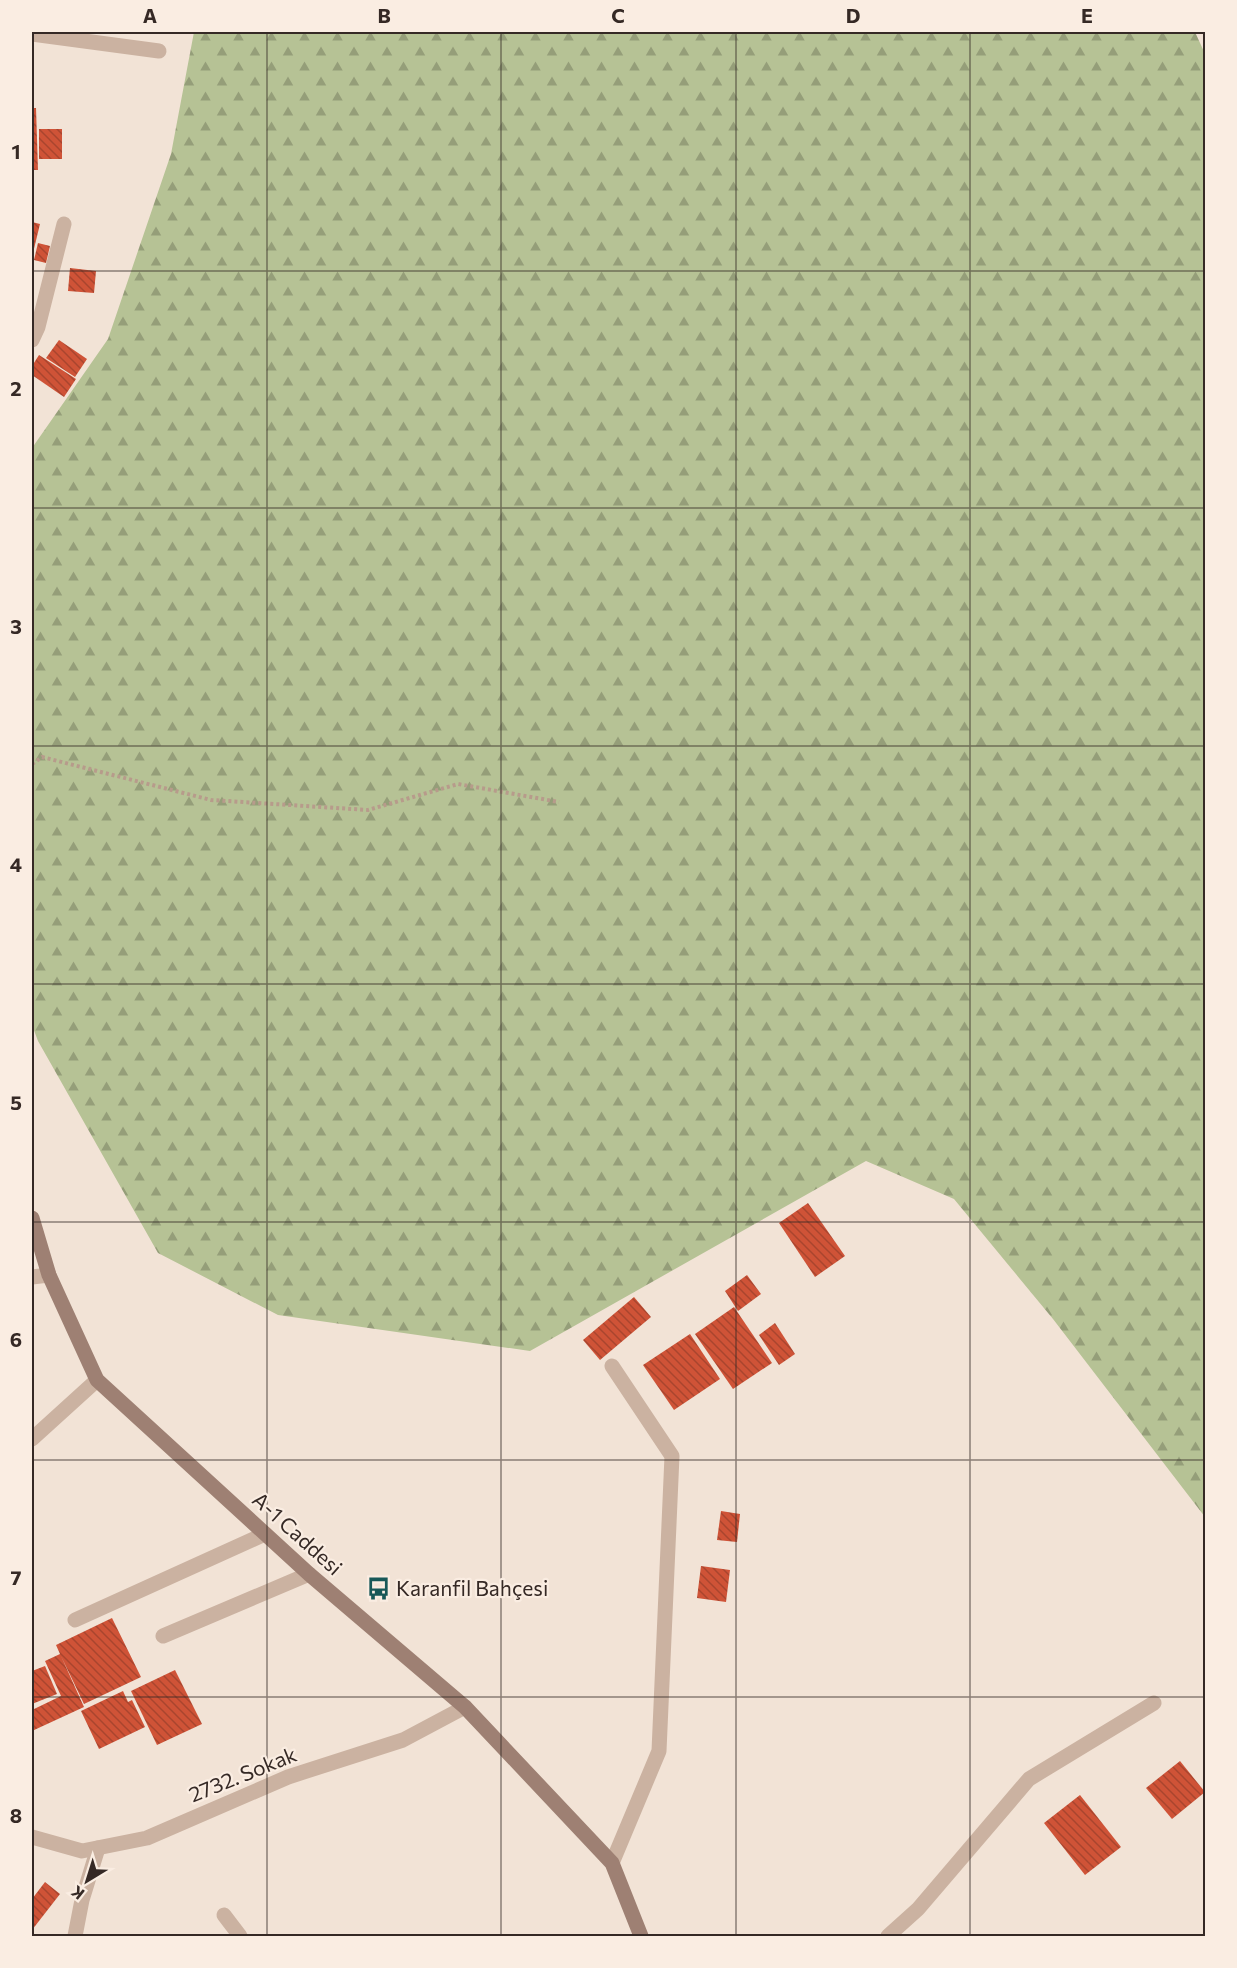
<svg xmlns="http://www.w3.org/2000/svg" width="1237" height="1968" viewBox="0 0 1237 1968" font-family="Commissioner,sans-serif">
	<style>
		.forest { fill: url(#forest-firs) }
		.building { fill: url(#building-back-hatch) }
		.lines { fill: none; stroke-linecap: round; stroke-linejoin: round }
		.path { stroke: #b79b8b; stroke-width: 4; stroke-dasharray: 3 3; stroke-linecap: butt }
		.lane { stroke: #cbb2a1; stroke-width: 15 }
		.street { stroke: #cbb2a1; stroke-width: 15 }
		.secondary { stroke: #9e8073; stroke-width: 15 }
		.grid { fill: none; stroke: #352925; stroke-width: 1.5; stroke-opacity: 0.55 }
		.labels { text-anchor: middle; stroke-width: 4.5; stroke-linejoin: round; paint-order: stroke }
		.street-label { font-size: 21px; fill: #352925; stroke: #faede2 }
		.poi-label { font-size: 21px; fill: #352925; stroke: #faede2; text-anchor: start }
		.neatline { fill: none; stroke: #352925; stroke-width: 2 }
		.grid-label { font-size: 20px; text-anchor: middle; font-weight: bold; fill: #352925 }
	</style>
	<defs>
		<pattern id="forest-firs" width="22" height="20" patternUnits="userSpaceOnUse" patternTransform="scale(1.5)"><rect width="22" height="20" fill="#b6c295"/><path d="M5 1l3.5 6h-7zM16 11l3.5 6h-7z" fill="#959e79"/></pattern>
		<pattern id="building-back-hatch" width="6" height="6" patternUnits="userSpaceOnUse" patternTransform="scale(1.5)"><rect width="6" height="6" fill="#cf5337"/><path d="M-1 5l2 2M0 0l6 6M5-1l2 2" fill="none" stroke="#a9452e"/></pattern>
	</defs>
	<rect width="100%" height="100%" fill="#f2e3d6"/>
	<path class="forest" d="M194,32H1195L1206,56L1205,1517L1053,1319L954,1199L866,1161L530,1351L278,1315L158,1253L38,1041L32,1025V448L108,339L171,154Z"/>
	<g class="building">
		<path d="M32,108H36L38,170H32Z"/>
		<rect x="39" y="129" width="23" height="30"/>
		<path d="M32,222L40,224L32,257Z"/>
		<path d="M38,243L50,246L46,263L34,260Z"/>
		<path d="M70,268L96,271L94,293L68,291Z"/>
		<path d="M59,340L87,359L75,377L46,358Z"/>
		<path d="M39,355L76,379L64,397L32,375V366Z"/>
		<path d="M808,1203L845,1256L815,1277L779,1223Z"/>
		<path d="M747,1275L761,1294L738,1311L725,1291Z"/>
		<path d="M634,1297L651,1317L600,1360L583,1340Z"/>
		<path d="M734,1307L772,1363L733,1389L695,1334Z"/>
		<path d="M775,1323L795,1354L779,1365L759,1335Z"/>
		<path d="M690,1334L720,1379L674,1410L643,1365Z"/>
		<path d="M721,1511L740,1514L737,1542L717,1540Z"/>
		<path d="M701,1566L730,1570L726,1602L697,1598Z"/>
		<path d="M112,1618L141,1677L84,1704L61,1656L84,1707L32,1731V1710L61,1696L45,1661L60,1654L56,1645Z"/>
		<path d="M45,1666L57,1694L32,1704V1671Z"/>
		<path d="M175,1670L202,1724L157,1745L131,1691Z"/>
		<path d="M123,1691L128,1702L132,1700L145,1727L99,1749L81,1711Z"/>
		<path d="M1180,1761L1205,1792L1172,1819L1146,1788Z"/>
		<path d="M1080,1795L1121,1847L1085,1875L1044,1823Z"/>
		<path d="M45,1882L60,1894L32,1930V1899Z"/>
	</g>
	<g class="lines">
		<path class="path" d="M32,764L42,757L211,800L368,810L458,784L559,802"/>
		<g class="lane">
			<path d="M32,34L159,51"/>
			<path d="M224,1915L240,1936"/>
			<path d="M75,1936L82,1900L98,1848"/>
		</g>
		<g class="street">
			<path d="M32,340L38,327L64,224"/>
			<path d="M32,1277L49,1275"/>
			<path d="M612,1366L672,1456L659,1751L612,1863"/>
			<path d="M32,1439L97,1380"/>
			<path d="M75,1620L265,1534"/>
			<path d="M163,1636L309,1574"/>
			<path d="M32,1837L82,1851L147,1838L288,1777L403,1740L465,1707"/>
			<path d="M888,1936L918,1909L1029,1779L1154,1703"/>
		</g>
		<path class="secondary" d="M32,1218L49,1275L97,1380L309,1574L465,1707L612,1863L641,1936"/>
	</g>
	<path class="grid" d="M267,32V1936M501,32V1936M736,32V1936M970,32V1936M32,271H1206M32,508H1206M32,746H1206M32,984H1206M32,1222H1206M32,1460H1206M32,1697H1206"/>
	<defs>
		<symbol id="bus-bare" viewBox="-9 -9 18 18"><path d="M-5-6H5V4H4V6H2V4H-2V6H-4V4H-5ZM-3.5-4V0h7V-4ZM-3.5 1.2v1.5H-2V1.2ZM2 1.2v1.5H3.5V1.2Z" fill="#185858" stroke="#faede2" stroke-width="2.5" paint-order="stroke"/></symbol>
	</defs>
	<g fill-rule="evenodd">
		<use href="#bus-bare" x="362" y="1572" width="33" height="33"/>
	</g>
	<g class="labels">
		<g class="street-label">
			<text transform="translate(297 1534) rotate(42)" y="7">A-1 Caddesi</text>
			<text transform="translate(243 1775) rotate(-22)" y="7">2732. Sokak</text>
		</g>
		<g class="poi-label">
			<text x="396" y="1596">Karanfil Bahçesi</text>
		</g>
	</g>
	<rect width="1237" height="1968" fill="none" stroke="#faede2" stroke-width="66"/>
	<g transform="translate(87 1881) rotate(218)" stroke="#faede2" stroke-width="4.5" paint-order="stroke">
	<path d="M0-4.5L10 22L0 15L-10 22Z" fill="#352925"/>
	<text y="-9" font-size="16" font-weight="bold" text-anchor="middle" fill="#352925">K</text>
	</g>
	<rect x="33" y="33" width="1171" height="1902" class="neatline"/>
	<g class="grid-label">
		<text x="150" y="23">A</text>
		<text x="384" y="23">B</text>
		<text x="618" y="23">C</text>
		<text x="853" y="23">D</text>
		<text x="1087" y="23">E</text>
		<text x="16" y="159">1</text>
		<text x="16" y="396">2</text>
		<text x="16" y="634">3</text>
		<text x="16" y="872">4</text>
		<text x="16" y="1110">5</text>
		<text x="16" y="1347">6</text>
		<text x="16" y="1585">7</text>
		<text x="16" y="1823">8</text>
	</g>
</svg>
